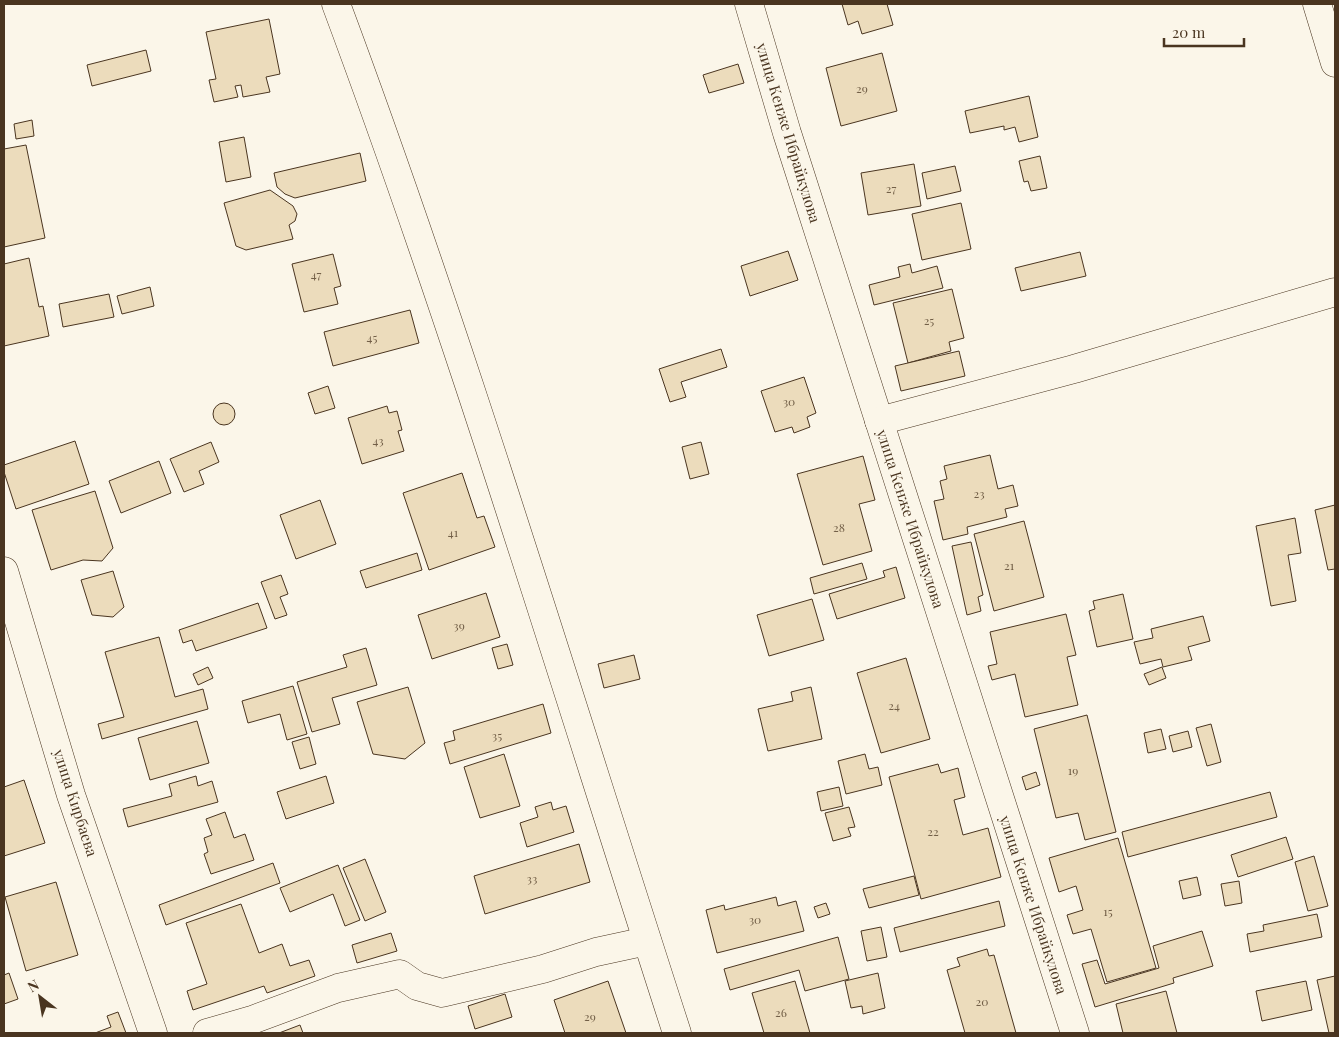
<svg xmlns="http://www.w3.org/2000/svg" width="1339" height="1037" viewBox="0 0 1339 1037" font-family="'Playfair Display',serif">
	<style>
		.building { fill: #ecdcbc; stroke: #4a3520 }
		.lines { fill: none; stroke-linecap: round; stroke-linejoin: round }
		.minor-casing { stroke: #4a3520; stroke-width: 29 }
		.minor { stroke: #fbf6e9; stroke-width: 28 }
		.labels { text-anchor: middle; stroke-width: 4; stroke-linejoin: round; paint-order: stroke }
		.number-label { font-size: 12px; fill: #725f47 }
		.street-label { font-size: 15px; fill: #4a3520; stroke: #fbf6e9 }
	</style>
	<rect width="100%" height="100%" fill="#fbf6e9"/>
	<g class="building">
		<path d="M842,4H887L893,25L862,34L858,21L848,25Z"/>
		<path d="M269,19L280,74L266,77L270,92L243,97L241,85L235,86L238,97L214,102L209,80L216,79L206,32Z"/>
		<path d="M146,50L151,71L92,86L87,65Z"/>
		<path d="M882,53L897,111L841,126L826,68Z"/>
		<path d="M738,64L744,83L709,93L703,75Z"/>
		<path d="M1029,96L1038,137L1019,142L1015,127L1004,130V126L970,133L965,111Z"/>
		<path d="M32,120L34,136L16,139L14,124Z"/>
		<path d="M244,137L251,177L226,182L219,142Z"/>
		<path d="M26,145L45,238L4,247V149Z"/>
		<path d="M360,153L366,181L295,198L285,194L277,187L274,173Z"/>
		<path d="M1040,156L1047,188L1031,191L1028,181L1024,182L1019,161Z"/>
		<path d="M914,164L921,206L868,215L861,173Z"/>
		<path d="M955,166L961,191L927,199L922,173Z"/>
		<path d="M270,190L293,206L297,214L295,221L289,225L293,239L246,250L236,246L224,203Z"/>
		<path d="M961,203L971,249L922,260L912,214Z"/>
		<path d="M788,251L798,280L750,296L741,266Z"/>
		<path d="M1080,252L1086,276L1021,291L1015,268Z"/>
		<path d="M333,254L341,286L334,288L338,304L304,312L292,264Z"/>
		<path d="M29,258L39,307L43,306L49,336L4,346V264Z"/>
		<path d="M910,264L912,273L937,266L943,288L874,305L869,285L900,277L898,267Z"/>
		<path d="M150,287L154,306L122,314L117,296Z"/>
		<path d="M952,289L964,338L949,342L951,351L908,363L893,303Z"/>
		<path d="M109,294L114,317L63,327L59,304Z"/>
		<path d="M410,310L419,343L333,366L324,332Z"/>
		<path d="M721,349L727,367L681,382L686,397L670,402L659,369Z"/>
		<path d="M959,351L965,376L901,391L895,366Z"/>
		<path d="M804,377L816,413L807,417L810,427L794,433L792,427L775,432L761,391Z"/>
		<path d="M328,386L335,408L315,414L308,393Z"/>
		<circle cx="224" cy="414" r="11"/>
		<path d="M387,406L389,413L397,411L402,430L398,431L404,451L362,464L348,418Z"/>
		<path d="M75,441L89,484L16,509L4,472V465Z"/>
		<path d="M211,442L219,462L199,471L204,484L184,492L170,459Z"/>
		<path d="M701,442L709,474L690,479L682,447Z"/>
		<path d="M990,455L998,489L1013,485L1018,506L1005,509L1007,517L967,527L968,534L943,540L934,501L944,499L940,481L947,479L944,466Z"/>
		<path d="M863,456L875,500L859,504L872,551L823,565L797,474Z"/>
		<path d="M159,461L171,493L121,513L109,481Z"/>
		<path d="M462,473L477,518L484,516L495,547L429,570L403,493Z"/>
		<path d="M95,491L113,548L102,561L83,560L51,570L32,510Z"/>
		<path d="M320,500L336,544L296,559L280,515Z"/>
		<path d="M1335,505V569L1328,570L1315,510Z"/>
		<path d="M1295,518L1301,553L1288,555L1296,601L1271,606L1256,526Z"/>
		<path d="M1024,521L1044,597L994,611L974,534Z"/>
		<path d="M971,542L983,595L978,597L981,611L967,615L952,546Z"/>
		<path d="M417,553L422,570L366,588L360,571Z"/>
		<path d="M862,563L867,579L814,594L810,578Z"/>
		<path d="M896,567L905,598L837,619L829,594L885,577L883,571Z"/>
		<path d="M113,571L124,607L113,617L92,615L81,580Z"/>
		<path d="M281,575L288,594L280,597L287,615L275,619L261,582Z"/>
		<path d="M486,593L500,637L432,659L418,615Z"/>
		<path d="M1123,594L1133,639L1097,647L1089,611L1095,609L1093,601Z"/>
		<path d="M812,599L824,640L769,656L757,615Z"/>
		<path d="M258,603L267,628L196,651L192,640L183,643L179,630Z"/>
		<path d="M1066,614L1076,655L1067,657L1078,705L1025,717L1015,674L992,680L988,666L997,664L990,632Z"/>
		<path d="M1203,616L1210,641L1188,647L1192,660L1163,667L1161,659L1140,664L1134,642L1153,638L1151,629Z"/>
		<path d="M159,637L175,697L203,689L208,709L102,739L98,724L124,717L105,652Z"/>
		<path d="M507,644L513,665L498,669L492,648Z"/>
		<path d="M366,648L377,685L332,698L340,724L312,732L297,682L347,667L343,655Z"/>
		<path d="M634,655L640,679L604,688L598,664Z"/>
		<path d="M906,658L930,739L881,753L857,673Z"/>
		<path d="M208,667L213,678L198,685L193,674Z"/>
		<path d="M1162,667L1166,678L1149,685L1144,674Z"/>
		<path d="M293,686L307,734L287,740L280,714L248,723L242,701Z"/>
		<path d="M408,687L425,743L405,759L373,754L357,702Z"/>
		<path d="M811,687L822,739L768,751L758,709L793,701L791,692Z"/>
		<path d="M543,704L551,733L450,764L444,743L455,740L453,731Z"/>
		<path d="M1087,715L1116,832L1085,840L1078,813L1056,818L1034,729Z"/>
		<path d="M197,721L209,763L150,780L138,738Z"/>
		<path d="M1211,724L1221,762L1207,766L1196,728Z"/>
		<path d="M1161,729L1166,749L1148,753L1144,733Z"/>
		<path d="M1188,731L1192,747L1173,752L1169,736Z"/>
		<path d="M309,737L316,764L300,769L292,742Z"/>
		<path d="M504,754L520,806L480,818L464,767Z"/>
		<path d="M865,754L869,769L878,767L882,785L846,794L838,761Z"/>
		<path d="M938,764L941,773L958,768L965,797L954,800L963,835L988,828L1001,877L921,899L889,777Z"/>
		<path d="M1036,772L1040,785L1026,790L1022,777Z"/>
		<path d="M196,776L198,786L212,781L218,802L128,827L123,809L172,796L169,784Z"/>
		<path d="M326,776L334,803L286,819L277,792Z"/>
		<path d="M24,780L45,843L4,856V787Z"/>
		<path d="M839,787L843,806L821,811L817,792Z"/>
		<path d="M1270,792L1277,817L1128,857L1122,832Z"/>
		<path d="M551,802L553,810L566,806L574,832L527,847L520,823L538,817L535,807Z"/>
		<path d="M849,807L855,827L848,828L851,836L833,841L825,813Z"/>
		<path d="M225,812L234,838L245,834L254,860L211,874L204,854L208,852L204,838L212,835L206,819Z"/>
		<path d="M1286,837L1293,859L1238,877L1231,855Z"/>
		<path d="M1118,838L1156,968L1107,982L1091,929L1073,934L1067,915L1083,910L1076,886L1059,892L1049,858Z"/>
		<path d="M579,844L590,882L485,914L474,876Z"/>
		<path d="M1314,856L1328,906L1308,911L1295,862Z"/>
		<path d="M365,859L386,912L365,921L343,868Z"/>
		<path d="M273,863L280,883L166,925L159,905Z"/>
		<path d="M338,865L360,920L345,926L333,894L290,912L280,888Z"/>
		<path d="M914,876L919,895L869,908L863,889Z"/>
		<path d="M1197,877L1201,895L1183,899L1179,881Z"/>
		<path d="M1239,881L1242,903L1225,906L1221,884Z"/>
		<path d="M56,882L78,955L26,971L5,897Z"/>
		<path d="M776,897L778,906L796,901L804,931L717,953L706,910L724,905L725,910Z"/>
		<path d="M999,901L1005,926L900,952L894,928Z"/>
		<path d="M826,903L830,914L818,918L814,907Z"/>
		<path d="M241,904L259,953L282,944L290,966L309,960L315,976L267,993L264,986L193,1010L187,991L207,984L186,923Z"/>
		<path d="M1317,914L1322,937L1250,952L1247,934L1264,931L1263,925Z"/>
		<path d="M881,927L887,957L867,961L861,931Z"/>
		<path d="M1202,931L1213,966L1173,978L1174,983L1095,1007L1082,964L1097,960L1105,984L1159,968L1153,946Z"/>
		<path d="M391,933L397,951L357,963L352,945Z"/>
		<path d="M838,937L849,979L805,991L799,970L730,990L724,969Z"/>
		<path d="M987,949L989,956L994,955L1016,1033H965L947,970L960,966L957,958Z"/>
		<path d="M9,973L18,999L4,1004V975Z"/>
		<path d="M878,973L885,1008L863,1014L862,1006L851,1008L845,981Z"/>
		<path d="M1335,976V1033H1329L1317,980Z"/>
		<path d="M608,981L626,1033H565L554,1000Z"/>
		<path d="M795,981L810,1033H764L752,993Z"/>
		<path d="M1306,981L1312,1010L1262,1021L1256,991Z"/>
		<path d="M1166,991L1177,1033H1123L1116,1004Z"/>
		<path d="M505,994L512,1017L475,1029L468,1006Z"/>
		<path d="M118,1012L126,1033H95L111,1027L107,1016Z"/>
		<path d="M300,1025L303,1033H279Z"/>
	</g>
	<g class="lines">
		<defs>
			<g id="minor">
				<path d="M336,4C462,342 566,690 677,1033"/>
				<path d="M749,4L787,133L1075,1033"/>
				<path d="M1317,4L1335,63"/>
				<path d="M879,421L1074,369L1335,292"/>
				<path d="M4,571L71,795L153,1033"/>
				<path d="M207,1033L252,1020L338,988L400,974L417,986L442,993L543,969L596,952L647,941"/>
			</g>
		</defs>
		<use href="#minor" class="minor-casing"/>
		<use href="#minor" class="minor"/>
	</g>
	<g class="labels">
		<g class="number-label">
			<text x="862" y="93">29</text>
			<text x="891" y="193">27</text>
			<text x="316" y="279">47</text>
			<text x="929" y="325">25</text>
			<text x="372" y="342">45</text>
			<text x="789" y="406">30</text>
			<text x="378" y="445">43</text>
			<text x="979" y="498">23</text>
			<text x="839" y="532">28</text>
			<text x="453" y="537">41</text>
			<text x="1009" y="570">21</text>
			<text x="459" y="630">39</text>
			<text x="894" y="710">24</text>
			<text x="497" y="740">35</text>
			<text x="1073" y="775">19</text>
			<text x="933" y="836">22</text>
			<text x="532" y="883">33</text>
			<text x="1108" y="916">15</text>
			<text x="755" y="924">30</text>
			<text x="982" y="1006">20</text>
			<text x="781" y="1017">26</text>
			<text x="590" y="1021">29</text>
		</g>
		<g class="street-label">
			<text transform="translate(788 133) rotate(73)" y="5">улица Кенже Ибрайкулова</text>
			<text transform="translate(910 519) rotate(72)" y="5">улица Кенже Ибрайкулова</text>
			<text transform="translate(75 803) rotate(72)" y="5">улица Кирбаева</text>
			<text transform="translate(1033 905) rotate(72)" y="5">улица Кенже Ибрайкулова</text>
		</g>
	</g>
	<rect width="1339" height="1037" fill="none" stroke="#4a3520" stroke-width="10"/>
	<g transform="translate(40 997) rotate(329)" stroke="#fbf6e9" stroke-width="4" paint-order="stroke">
	<path d="M0-4L9 19L0 12L-9 19Z" fill="#4a3520"/>
	<text y="-8" font-size="14" font-weight="bold" text-anchor="middle" fill="#4a3520">N</text>
	</g>
	<path d="M1164 38v8h80v-8" fill="none" stroke="#4a3520" stroke-width="2.5"/>
	<text x="1172" y="38" font-size="15" fill="#4a3520" stroke="#fbf6e9" stroke-width="4" paint-order="stroke">20 m</text>
</svg>
